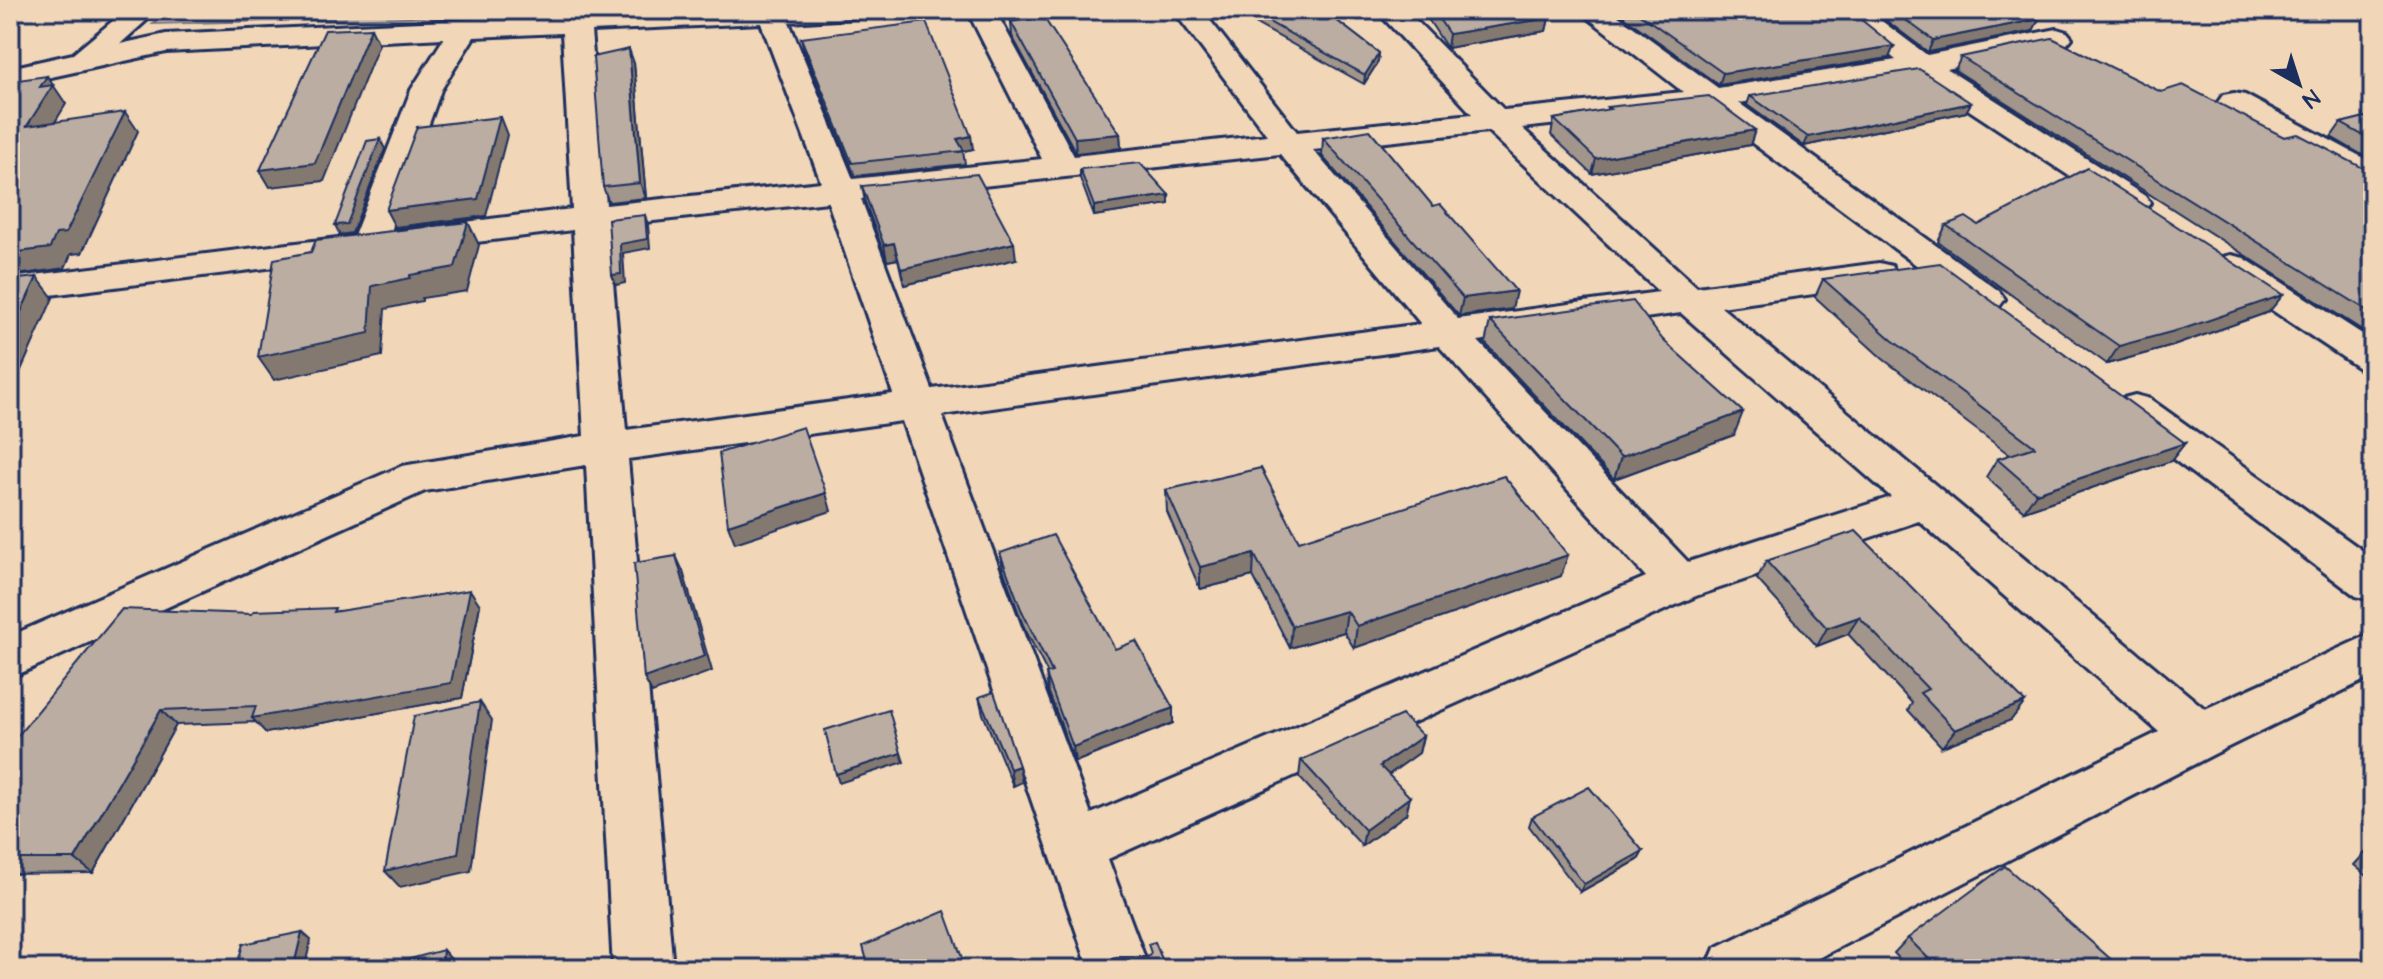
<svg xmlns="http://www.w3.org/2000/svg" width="2383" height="979" viewBox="0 0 2383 979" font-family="'Architects Daughter',sans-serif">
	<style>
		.green { fill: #d1beab; stroke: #767684; stroke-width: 2 }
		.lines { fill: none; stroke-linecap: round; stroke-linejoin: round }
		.minor-casing { stroke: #1b2f5e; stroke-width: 6 }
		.minor { fill: #f1d6b8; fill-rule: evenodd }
		.wall { fill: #a2958b; stroke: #1b2f5e; stroke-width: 2 }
		.shaded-wall { fill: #847971; stroke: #1b2f5e; stroke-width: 2 }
		.building { fill: #bcada2; stroke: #1b2f5e; stroke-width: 2 }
	</style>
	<rect width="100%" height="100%" fill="#f1d6b8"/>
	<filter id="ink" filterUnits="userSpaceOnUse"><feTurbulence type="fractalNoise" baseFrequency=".0125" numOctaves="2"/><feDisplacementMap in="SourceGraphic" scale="16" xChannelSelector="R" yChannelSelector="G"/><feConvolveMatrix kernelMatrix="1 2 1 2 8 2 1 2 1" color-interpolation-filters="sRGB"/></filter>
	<g filter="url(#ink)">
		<path class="green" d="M170,10H661L153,24Z"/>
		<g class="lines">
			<defs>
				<g id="minor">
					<path d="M126,10H158L120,44L166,34L674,10H866L862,16L852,18L789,22L853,179L1042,159L967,10H995L1074,156L1267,135L1173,10H1202L1297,132L1472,114L1376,10H1406L1504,110L1683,92L1578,10H1610L1718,88L1896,60L1835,10H1867L1927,55L2057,29L2067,32L2072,38L2067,44L1947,69L2145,196L2150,203L2145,210L2133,213L2121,210L1916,75L1739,103L1999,291L2005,299L1999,307L1986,311L1973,307L1705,108L1522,128L1697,287L1879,263L1892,266L1897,274L1892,282L1879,285L1721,307L2205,709L2373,633V676L2218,752L1797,969H1706L1715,948L2159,732L1919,521L1696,596L1108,859L1149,969H1089L902,421L628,459L673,969H613L586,465L425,491L10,678V636L402,466L584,436L573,230L10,300V278L354,236L411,90L444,38L166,52L10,86V68L73,54ZM761,23L821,182L606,205L591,31ZM562,33L572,209L391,231L441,90L474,37ZM1488,131L1659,292L1458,319L1313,150ZM1280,154L1421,324L932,389L861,199ZM828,202L893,394L626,430L608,226ZM1681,313L1891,497L1688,562L1478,341ZM1439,346L1646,577L1091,814L942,415Z"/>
					<path d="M2234,93L2245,95L2373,163V187L2361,184L2223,109L2218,102L2223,95Z"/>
					<path d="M2231,255L2244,258L2373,341V372L2359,368L2218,274L2213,266L2218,258Z"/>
					<path d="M2135,395L2150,399L2373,558V601L2356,596L2120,419L2114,409L2120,399Z"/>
				</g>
			</defs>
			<use href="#minor" class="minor-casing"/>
			<use href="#minor" class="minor"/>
		</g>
		<g class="wall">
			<path d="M1231,10H1323L1379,53L1378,62L1364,84Z"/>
			<path d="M1422,10H1541L1549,18L1546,31L1447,48Z"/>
			<path d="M1626,10H1849L1889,58L1719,85L1624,17Z"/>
			<path d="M1872,10H2021L2033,31L1928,52Z"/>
			<path d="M1011,22L1120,134L1121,148L1076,153L1012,36Z"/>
			<path d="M801,38L973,149L963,151L965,164L855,176L804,50Z"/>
			<path d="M1961,57L2161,92L2284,137L2373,173V337L1955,70Z"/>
			<path d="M634,63L646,198L609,202L603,187Z"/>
			<path d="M1750,96L1966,112L1804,146L1747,105Z"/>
			<path d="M1607,107L1755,130L1750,145L1592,174L1551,135L1554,119L1607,110Z"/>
			<path d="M2373,115V161L2331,137L2341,123Z"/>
			<path d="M1323,138L1433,206L1512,309L1459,316L1322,156Z"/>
			<path d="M1080,169L1169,195V204L1094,216L1080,178Z"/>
			<path d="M862,186L1016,259L904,285L898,259L887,261L865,202Z"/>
			<path d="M1946,225H1978L2269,312L2173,346L2107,364L1938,242Z"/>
			<path d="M1823,279L2185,443L2171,461L2024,511L1986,477L1997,459L2010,455L1883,359L1815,297Z"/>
			<path d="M1490,321L1663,340L1734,435L1614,479L1485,343Z"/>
			<path d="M1166,490L1299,541L1561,576L1354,648L1344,632L1290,648L1253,576L1200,589L1167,512Z"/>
			<path d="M1000,553L1115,649L1173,708V723L1075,762L1048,690L1046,674H1048L1023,625L1003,569Z"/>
			<path d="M1766,561L2025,702L2011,720L1942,747L1908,710L1912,703L1848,634L1817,646L1757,579Z"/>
			<path d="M480,605L462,698L266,733L256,722L176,725L93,873L10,874V745L337,611Z"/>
			<path d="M979,697L1019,766L1022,782L1013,786L983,714Z"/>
			<path d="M1423,736L1419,753L1388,775L1410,797L1406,814L1362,846L1299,777L1301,760Z"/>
			<path d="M1532,817L1643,851L1638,860L1580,892L1529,826Z"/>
			<path d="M2373,844V881L2354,865Z"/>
			<path d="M1908,938L2106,969H1909L1894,953Z"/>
		</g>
		<g class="shaded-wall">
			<path d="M1549,18L1546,31L1447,48L1449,34Z"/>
			<path d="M2039,19L2033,31L1928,52L1933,40Z"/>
			<path d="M371,28L379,44L324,181L270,187L260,170Z"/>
			<path d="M1894,46L1889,58L1719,85L1723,73Z"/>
			<path d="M629,49L634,63L646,198L640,183Z"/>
			<path d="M1379,53L1378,62L1364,84L1365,75Z"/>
			<path d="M47,76L66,104L41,145L27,126L40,87Z"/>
			<path d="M1971,103L1966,112L1804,146L1808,137Z"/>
			<path d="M125,112L138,131L82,253L71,254L65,268L10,276V253L56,234Z"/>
			<path d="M500,117L507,135L486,216L395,227L386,210Z"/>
			<path d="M1755,130L1750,145L1592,174L1596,159Z"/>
			<path d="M1120,134L1121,148L1076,153L1075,138Z"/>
			<path d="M971,136L973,149L959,152L957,139Z"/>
			<path d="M380,139L385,149L352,233L340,235L335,225Z"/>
			<path d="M1169,195V204L1094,216V206Z"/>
			<path d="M645,215L648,225L650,248L623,253L625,283L616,285L612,275L620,244Z"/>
			<path d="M468,222L479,245L467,291L422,298V301L385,309L382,356L274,380L258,357L372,286L410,275Z"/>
			<path d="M894,243L898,259L887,261L884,245Z"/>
			<path d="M1014,243L1016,259L904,285L901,269Z"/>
			<path d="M37,277L53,298L10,395V335Z"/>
			<path d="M1516,291L1512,309L1459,316L1463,298Z"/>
			<path d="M2283,295L2269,312L2173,346L2107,364L2119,346Z"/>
			<path d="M1743,412L1734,435L1614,479L1621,457Z"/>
			<path d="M2185,443L2171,461L2024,511L2036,493Z"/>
			<path d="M826,493L831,511L735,543L728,525Z"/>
			<path d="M1254,554L1253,576L1200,589V567Z"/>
			<path d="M1568,555L1561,576L1354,648L1357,626Z"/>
			<path d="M676,556L683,571L712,671L652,693L644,678Z"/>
			<path d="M470,590L480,605L462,698L266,733L252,718Z"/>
			<path d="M1347,611L1344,632L1290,648L1292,626Z"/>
			<path d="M1859,617L1848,634L1817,646L1827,628Z"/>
			<path d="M480,702L492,720L471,871L400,887L385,871Z"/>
			<path d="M2025,702L2011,720L1942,747L1955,730Z"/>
			<path d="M1173,708V723L1075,762L1073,747Z"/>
			<path d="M161,710L176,725L93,873L75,859Z"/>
			<path d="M1423,736L1419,753L1377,783L1380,766Z"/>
			<path d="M901,753L904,762L839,783L836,774Z"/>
			<path d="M1019,766L1022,782L1013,786L1010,769Z"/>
			<path d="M1410,797L1406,814L1362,846L1365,830Z"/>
			<path d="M1643,851L1638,860L1580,892L1584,884Z"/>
			<path d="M302,932L311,940L304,969H293Z"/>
			<path d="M443,950L457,966V969H441Z"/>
		</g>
		<g class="building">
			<path d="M1247,10H1323L1379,53L1365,75Z"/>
			<path d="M1433,10H1541L1549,18L1449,34Z"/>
			<path d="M1634,10H1849L1894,46L1723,73Z"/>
			<path d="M1892,10H2021L2039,19L1933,40Z"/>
			<path d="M1041,17L1046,21L1120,134L1075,138L1011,22Z"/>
			<path d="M926,22L971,136L957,139L964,151L852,163L801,38Z"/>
			<path d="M371,28L315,163L260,170L325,30Z"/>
			<path d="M2052,38L2161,92L2183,85L2284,137L2298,134L2373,173V314L1961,57Z"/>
			<path d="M629,49L640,183L603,187L593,57Z"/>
			<path d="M1919,69L1971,103L1808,137L1750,96Z"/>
			<path d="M47,76L40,87L53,85L27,126L125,112L66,233L56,234L50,248L10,253V81Z"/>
			<path d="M1709,96L1755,130L1596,159L1554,119L1610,109L1607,107Z"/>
			<path d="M2373,115V141L2341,123Z"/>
			<path d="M500,117L478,199L386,210L417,127Z"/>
			<path d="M1370,130L1433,206L1440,204L1516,291L1463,298L1323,138Z"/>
			<path d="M380,139L347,224L335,225L367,141Z"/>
			<path d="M1140,163L1169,195L1094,206L1080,169Z"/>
			<path d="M2087,168L2283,295L2186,328L2119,346L1946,225L1966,217L1978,225Z"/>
			<path d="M977,174L1014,243L901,269L894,243L884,245L862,186Z"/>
			<path d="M645,215L647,239L620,244L621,274L612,275L608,219Z"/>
			<path d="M468,222L455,267L410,275V278L372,286L369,333L258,357L274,259L311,252L316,240Z"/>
			<path d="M1940,263L2185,443L2036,493L1997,459L2035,447L1892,340L1823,279Z"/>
			<path d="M37,277L10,335V280Z"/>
			<path d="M1633,301L1663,340L1743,412L1621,457L1490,321Z"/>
			<path d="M803,427L826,493L728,525L719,453Z"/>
			<path d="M1261,468L1299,541L1504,476L1568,555L1357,626L1347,611L1292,626L1254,554L1200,567L1166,490Z"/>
			<path d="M1856,531L2025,702L1955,730L1920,693L1928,689L1859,617L1827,628L1766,561Z"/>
			<path d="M1053,535L1115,649L1136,641L1173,708L1073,747L1046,674L1052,672L1021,609L1000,553Z"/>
			<path d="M676,556L705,656L644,678L634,563Z"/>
			<path d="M470,590L451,683L252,718L256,706L161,710L75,859H10V745L122,609L252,614L254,611L335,608L333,612Z"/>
			<path d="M994,692L1019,766L1010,769L979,697Z"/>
			<path d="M480,702L458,854L385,871L414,716Z"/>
			<path d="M889,710L901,753L836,774L825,730Z"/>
			<path d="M1402,715L1423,736L1380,766L1410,797L1365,830L1301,760Z"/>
			<path d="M1589,787L1643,851L1584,884L1532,817Z"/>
			<path d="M2005,866L2114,962L2106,969H1939L1908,938Z"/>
			<path d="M945,911L966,969H869L863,946Z"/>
			<path d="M302,932L293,969H236L243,944Z"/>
			<path d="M1155,942L1166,969H1086L1117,957H1148L1151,953L1148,944Z"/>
			<path d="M443,950L441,969H379L380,967Z"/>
		</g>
	</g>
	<rect width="2383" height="979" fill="none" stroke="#f1d6b8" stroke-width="40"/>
	<rect x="20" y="20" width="2343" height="939" fill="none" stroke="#1b2f5e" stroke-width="3" filter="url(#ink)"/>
	<g transform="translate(2299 84) rotate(141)" stroke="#f1d6b8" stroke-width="6" paint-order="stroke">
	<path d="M0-6L14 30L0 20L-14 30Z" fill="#1b2f5e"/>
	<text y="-12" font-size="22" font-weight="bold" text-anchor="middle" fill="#1b2f5e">N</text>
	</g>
</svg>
